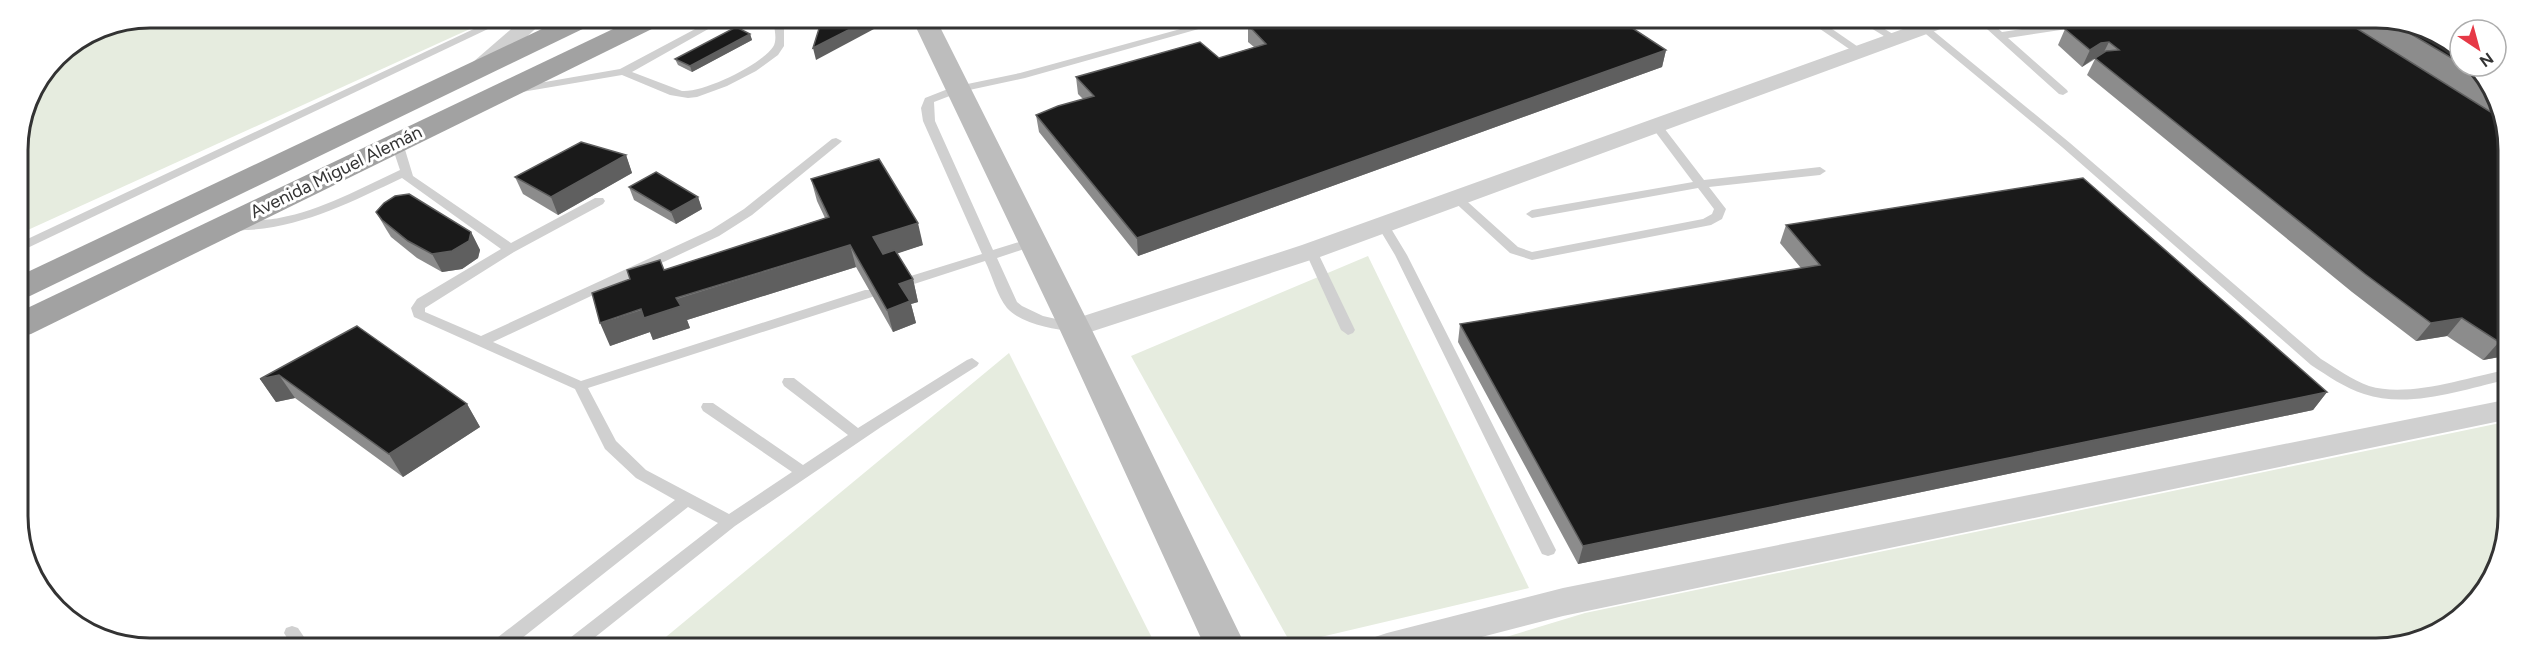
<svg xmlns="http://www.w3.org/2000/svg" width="2526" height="666" viewBox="0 0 2526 666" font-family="Figtree,sans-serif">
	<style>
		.green { fill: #e6ecdf }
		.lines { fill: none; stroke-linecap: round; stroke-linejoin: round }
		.service { fill: #d0d0d0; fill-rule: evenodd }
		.minor { fill: #d0d0d0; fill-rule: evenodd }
		.secondary { fill: #bdbdbd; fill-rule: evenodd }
		.trunk { fill: #a2a2a2; fill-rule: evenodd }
		.wall { fill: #8c8c8c }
		.shaded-wall { fill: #5f5f5f }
		.building { fill: #1a1a1a; stroke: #5f5f5f; stroke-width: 1.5 }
		.labels { text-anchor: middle; stroke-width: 6; stroke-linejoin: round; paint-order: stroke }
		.street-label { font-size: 18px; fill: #333; stroke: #fff }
		.rim { fill: none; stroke: #333; stroke-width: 3 }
	</style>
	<rect width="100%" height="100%" fill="#fff"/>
	<g class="green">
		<path d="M150,18H494L19,234L18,142L28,99L57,57L100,28Z"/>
		<path d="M1368,256L1529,588L1291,644L1131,356Z"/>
		<path d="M1009,353L1156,646H655Z"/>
		<path d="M2505,422V542L2463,615L2384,648L1473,647L1585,613Z"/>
	</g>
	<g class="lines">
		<g class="service">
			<path d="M497,18H511L19,252V243Z"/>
			<path d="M714,19H726L632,72L682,91C703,93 761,65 773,47C777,41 775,32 774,25L766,19H778L784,23V46L778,55L756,71L727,86L697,97L688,98L670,95L622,75L516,93L511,90L516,87L620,69Z"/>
			<path d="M1217,19H1234L1025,78L960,92L934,102L935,121L993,250L1032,238L1038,242L1036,245L997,258L1017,302L1022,306L1043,316L1078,324L1080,327L1078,330L1073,332C1052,328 1023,325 1007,308C997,296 992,275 985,261L911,285H901L900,282L901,279L982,254L923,121L921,108L925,98L953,87L1020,73Z"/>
			<path d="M1807,20H1819L1867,53L1866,55H1858Z"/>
			<path d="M1858,20H1870L1901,39L1900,41H1892Z"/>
			<path d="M1909,20H1920L2070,143L2321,359C2336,368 2352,380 2369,386C2408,398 2466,378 2505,370V380C2462,390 2408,409 2364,394C2345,388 2328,376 2311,365L2062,147Z"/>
			<path d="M1977,20H1988L2002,32L2085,20H2112L2107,23L2008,38L2067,90L2068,92L2063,95L2059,94Z"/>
			<path d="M1657,123L1661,124L1704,180L1820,167L1826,171L1820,175L1709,187L1726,209L1722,219L1711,225L1532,260L1510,253L1450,198L1456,194L1460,195L1518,247L1532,252L1703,219L1712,214L1714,209L1698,188L1532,218L1526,214L1532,210L1693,182L1651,126Z"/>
			<path d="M836,138L842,141L840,143L752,215L719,236L493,342L581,381L865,290H875L877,293L875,296L588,388L616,441L646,470L729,514L792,472L703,411L701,407L703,403H713L803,465L848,435L784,386L782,382L784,378H794L858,428L967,360L972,358L979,363L977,366L881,427L735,526L584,646H564L566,641L718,523L688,507L512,646H491L493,641L675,500L636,478L605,449L575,389L414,317L411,308L417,299L501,249L402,178C353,201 303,227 248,230C240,230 232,233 226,227C233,220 267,221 279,218C322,210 361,188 400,170L391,143L397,140L403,143L413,176L511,243L595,198H603L605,201L603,204L514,252L425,308V312L481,336L711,230L744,209L832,139Z"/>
			<path d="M1383,221L1387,222L1407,255L1556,550L1554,554L1548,556L1542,554L1540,550L1395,255L1377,225Z"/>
			<path d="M1311,247L1317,251L1355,330L1353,333L1348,335L1341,330L1305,251Z"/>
			<path d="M292,626L298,628L310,646H292L284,633L286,628Z"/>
		</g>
		<g class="minor">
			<path d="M524,18H547L489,72L481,73L473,72L470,67L473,62Z"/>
			<path d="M1928,20H1957L1954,24L1320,257L1075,337L1065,334L1062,328L1065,322L1302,245Z"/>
			<path d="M2505,400V420L1563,616L1443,647H1370L1375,637L1387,633L1563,588Z"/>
		</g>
		<path class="secondary" d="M912,19H936L1091,328L1246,647H1205L1059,328Z"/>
		<g class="trunk">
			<path d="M565,18L596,19L593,24L30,296L19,299V276Z"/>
			<path d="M634,19H665L662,24L31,334L19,337V312Z"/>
		</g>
	</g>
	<g class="wall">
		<path d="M2111,20L2402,21L2460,52V66H2474L2506,125L2505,356L2483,360L2447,336L2416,341L2352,292L2087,75L2095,59L2082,67L2058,45L2065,29Z"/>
		<path d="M1248,25L1666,50L1662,67L1138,256L1039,132L1036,115L1083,99L1078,94L1076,77L1219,58L1254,47L1248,42Z"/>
		<path d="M750,34L752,40L692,72L678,65L675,59Z"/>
		<path d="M626,155L632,173L558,215L523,194L515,177Z"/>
		<path d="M811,179L923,245L897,253L913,279L918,302L911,304L916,323L893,332L856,267L687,320L690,328L653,340L650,332L610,346L630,279L664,270L825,218L817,201Z"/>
		<path d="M629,187L698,197L702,209L676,224L634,200Z"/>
		<path d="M376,212L471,232L480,250L478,258L462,269L442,272L417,258L391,237L386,229Z"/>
		<path d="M1786,225L2327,392L2313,410L1578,564L1458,342L1460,324L1801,268L1780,243Z"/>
		<path d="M357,326L467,404L480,427L403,477L295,398L276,402L260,379Z"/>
	</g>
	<g class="shaded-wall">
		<path d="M870,19H872L874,29L816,60L813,48Z"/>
		<path d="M750,34L752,40L692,72L690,66Z"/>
		<path d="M2109,42L2101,58L2093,59L2082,67L2090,50L2101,43Z"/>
		<path d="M1666,50L1662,67L1138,256L1137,238Z"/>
		<path d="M626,155L632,173L558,215L551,197Z"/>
		<path d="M698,197L702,209L676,224L671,212Z"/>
		<path d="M918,223L923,245L878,260L873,237Z"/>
		<path d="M471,232L480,250L478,258L462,269L442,272L432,254Z"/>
		<path d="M850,245L856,267L687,320L690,328L653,340L650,332L610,346L600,323Z"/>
		<path d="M913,279L918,302L911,304L916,323L893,332L887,310L899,284Z"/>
		<path d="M2462,318L2447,336L2416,341L2431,323Z"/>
		<path d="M2505,341V356L2483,360L2499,342Z"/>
		<path d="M279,375L295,398L276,402L260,379Z"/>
		<path d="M2327,392L2313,410L1578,564L1583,546Z"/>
		<path d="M467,404L480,427L403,477L389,454Z"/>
	</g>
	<g class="building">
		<path d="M822,19H870L813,48Z"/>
		<path d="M1269,19L1620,20L1666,50L1137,238L1036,115L1058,106L1094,96L1076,77L1200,42L1219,58L1266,44L1248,25Z"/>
		<path d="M2111,20L2345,21L2502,119L2506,125L2505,341L2499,342L2462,318L2431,323L2365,274L2095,58L2106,51L2119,50L2109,42L2101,43L2090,50L2065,29L2078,24Z"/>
		<path d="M2389,21H2402L2460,52V63Z"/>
		<path d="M736,27L750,34L690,66L675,59Z"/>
		<path d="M2464,66H2474L2479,75Z"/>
		<path d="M581,142L626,155L551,197L515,177Z"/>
		<path d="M879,159L918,223L873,237L883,254L895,250L913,279L899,284L910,301L887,310L850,245L676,298L681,306L644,318L641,309L600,323L592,293L630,279L627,270L660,260L664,270L829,217L811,179Z"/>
		<path d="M656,172L698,197L671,212L629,187Z"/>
		<path d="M2083,178L2327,392L1583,546L1460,324L1820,265L1786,225Z"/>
		<path d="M409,194L471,232L469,241L452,251L432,254L408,241L382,220L376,212L384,203L395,196Z"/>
		<path d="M357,326L467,404L389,454L279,375L260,379Z"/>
	</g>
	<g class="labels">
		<g class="street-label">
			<text transform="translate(336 172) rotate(-26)" y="6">Avenida Miguel Alemán</text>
		</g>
	</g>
	<path d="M0 0H2526V666H0ZM150 28H2376A122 122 0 0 1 2498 150V516A122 122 0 0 1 2376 638H150A122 122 0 0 1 28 516V150A122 122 0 0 1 150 28Z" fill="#fff" fill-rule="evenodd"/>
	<path class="rim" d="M150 28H2376A122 122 0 0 1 2498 150V516A122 122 0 0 1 2376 638H150A122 122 0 0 1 28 516V150A122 122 0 0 1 150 28Z"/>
	<g transform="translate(2478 48) rotate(144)"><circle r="28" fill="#ffffff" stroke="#adadad" stroke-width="1.5"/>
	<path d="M0-4.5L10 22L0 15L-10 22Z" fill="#e63946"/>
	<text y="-9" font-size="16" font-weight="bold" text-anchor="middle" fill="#333333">N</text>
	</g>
</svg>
